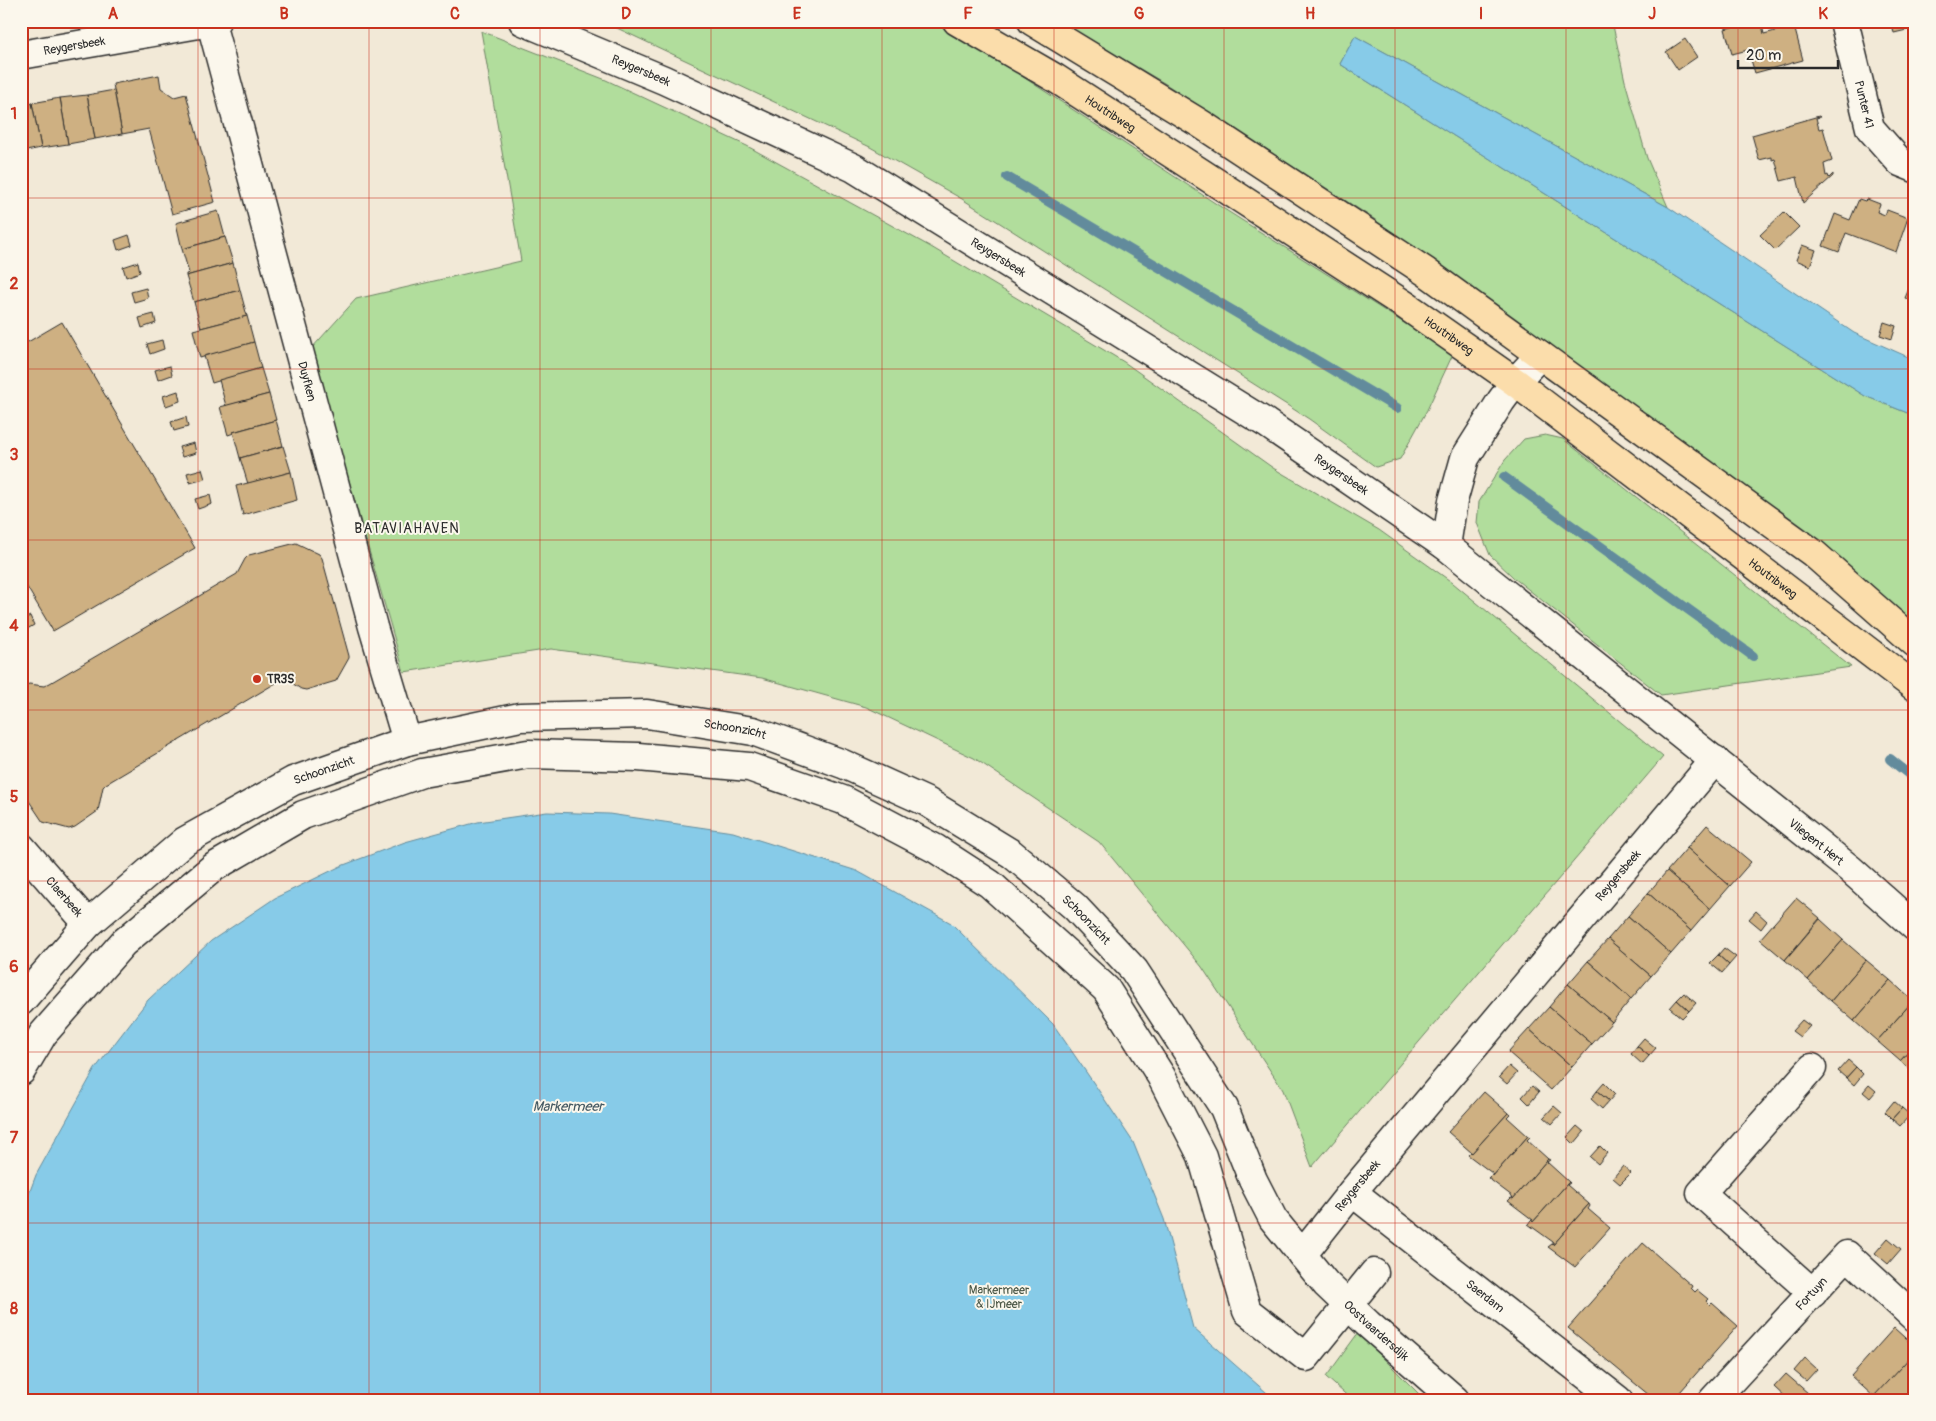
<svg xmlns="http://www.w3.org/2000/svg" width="1936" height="1421" viewBox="0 0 1936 1421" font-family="Pangolin,sans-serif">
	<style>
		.green { fill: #b1dd9c; stroke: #6e8464 }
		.water { fill: #87cbe8; stroke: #628b9c }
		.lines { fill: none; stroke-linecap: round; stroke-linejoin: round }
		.stream { stroke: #628b9c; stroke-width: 10 }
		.building { fill: #ceb082; stroke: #2b2b2b }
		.minor-casing { stroke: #2b2b2b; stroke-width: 31 }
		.major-casing { stroke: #2b2b2b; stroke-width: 31 }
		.minor { stroke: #fbf7ec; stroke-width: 28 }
		.major { stroke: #fbddab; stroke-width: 28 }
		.grid { fill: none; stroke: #c8321e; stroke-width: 1; stroke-opacity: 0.55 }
		.poi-dot { fill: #c8321e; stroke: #fbf7ec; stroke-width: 2 }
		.labels { text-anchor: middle; stroke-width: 4; stroke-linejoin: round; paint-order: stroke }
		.street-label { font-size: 12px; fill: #2b2b2b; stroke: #fbf7ec }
		.poi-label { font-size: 12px; font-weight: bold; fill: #2b2b2b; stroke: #fbf7ec; text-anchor: start }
		.park-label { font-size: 12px; fill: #4c5847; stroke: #fbf7ec }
		.neighbourhood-label { font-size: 14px; letter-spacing: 1px; fill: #2b2b2b; stroke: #fbf7ec }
		.water-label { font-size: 14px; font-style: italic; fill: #475b64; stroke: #fbf7ec }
		.neatline { fill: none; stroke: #c8321e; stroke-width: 2 }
		.grid-label { font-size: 16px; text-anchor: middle; font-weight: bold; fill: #c8321e }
	</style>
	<rect width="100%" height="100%" fill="#f2e9d7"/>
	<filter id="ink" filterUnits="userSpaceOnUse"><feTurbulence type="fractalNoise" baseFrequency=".02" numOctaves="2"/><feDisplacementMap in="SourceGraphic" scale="10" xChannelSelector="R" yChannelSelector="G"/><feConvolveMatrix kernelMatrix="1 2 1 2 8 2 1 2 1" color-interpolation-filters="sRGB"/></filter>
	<g filter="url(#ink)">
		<g class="green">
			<path d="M602,21H938L1221,207L1453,354L1427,410L1400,459L1376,467L1309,419L962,199L870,147Z"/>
			<path d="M1059,21H1612L1625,81L1647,158L1668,207L1355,36L1340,64L1865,396L1915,416V628L1476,298L1374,219L1164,83Z"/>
			<path d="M481,31L606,80L747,146L931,247L1124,362L1273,468L1379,530L1453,583L1663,757L1312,1167L1283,1090L1202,967L1099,842L974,758L866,707L762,678L551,649L404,672L311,349L356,299L521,261Z"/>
			<path d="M1545,435L1563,439L1851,667L1661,695L1514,578L1490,555L1477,523L1479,502L1505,460L1524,439Z"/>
			<path d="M1358,1333L1418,1393L1426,1400H1352L1326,1377Z"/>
		</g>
		<g class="water">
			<path d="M1355,36L1668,207L1854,333L1915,360V416L1865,396L1340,64Z"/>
			<path d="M547,812L609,814L733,832L857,871L951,923L1053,1024L1097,1088L1133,1142L1164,1219L1193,1328L1275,1400H21V1215L36,1175L95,1069L148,1000L211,941L275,898L341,866L405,842L478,822Z"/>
		</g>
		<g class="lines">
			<g class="stream">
				<path d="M1007,177L1397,408"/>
				<path d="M1504,477L1753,656"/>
				<path d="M1890,759L1915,779"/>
			</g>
		</g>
		<g class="building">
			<path d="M1752,21H1761L1764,34L1794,26L1803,60L1755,73L1748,50L1732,54L1725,29Z"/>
			<path d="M1891,21H1915V28L1894,33Z"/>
			<path d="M1685,39L1697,57L1678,70L1666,52Z"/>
			<path d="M1915,73V104H1914L1906,75Z"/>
			<path d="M159,75L161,88L174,97L186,94L215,202L172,214L149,129L122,134L113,84Z"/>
			<path d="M114,90L122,134L95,139L87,95Z"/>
			<path d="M87,95L95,139L68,144L60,98Z"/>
			<path d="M60,98L68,144L41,148L32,103Z"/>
			<path d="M31,103H32L41,148L21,152V106Z"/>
			<path d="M1819,116L1820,117L1816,118L1819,129L1823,128L1832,161L1824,164L1826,176L1828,175L1829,178L1833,174V176L1803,203L1797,177L1781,181L1775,159L1772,160V157L1759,160L1752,135Z"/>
			<path d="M1859,199L1865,201L1867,199L1880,204L1877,212L1885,215L1887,210L1908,218L1896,252L1846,233L1839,252L1823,246L1835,214L1850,220Z"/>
			<path d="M218,211L225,237L182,249L176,223Z"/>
			<path d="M1784,212L1799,227L1775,250L1760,235Z"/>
			<path d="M129,235L132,245L118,250L115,240Z"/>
			<path d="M225,237L233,263L186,276V274L189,273L182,249Z"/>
			<path d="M1802,245L1816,250L1810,266L1796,260Z"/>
			<path d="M138,262L140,272L126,277L123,267Z"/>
			<path d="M233,263L240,290L194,302L186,276Z"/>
			<path d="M1915,274V301L1905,298Z"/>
			<path d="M146,288L148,298L134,302L131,292Z"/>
			<path d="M240,290L247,316L201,328L194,302Z"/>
			<path d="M154,314L156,323L142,328L139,318Z"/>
			<path d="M247,316L254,342L200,358L193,330Z"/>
			<path d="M62,322L195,548L53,631L21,577V346Z"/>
			<path d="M1884,322L1896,326L1892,339L1880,335Z"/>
			<path d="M162,340L164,349L150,354L147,344Z"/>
			<path d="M254,342L261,368L212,383L204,356Z"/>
			<path d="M170,366L172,375L158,380L155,370Z"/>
			<path d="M261,368L269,394L226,406L219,380Z"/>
			<path d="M178,391L180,401L166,406L163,396Z"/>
			<path d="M269,394L276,420L233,432L234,433L228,435L220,407Z"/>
			<path d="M186,417L188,427L174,431L171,422Z"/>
			<path d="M276,420L283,446L240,458L233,432Z"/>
			<path d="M194,443L196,453L182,457L179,447Z"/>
			<path d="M283,446L291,472L248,484L240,458Z"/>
			<path d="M202,469L205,479L190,483L187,473Z"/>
			<path d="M291,472L297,500L243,515L236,486Z"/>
			<path d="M210,495L212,504L198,509L195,499Z"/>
			<path d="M296,543L319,554L322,558L349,656V658L336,681L306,690L301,689L287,680H281L106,784L103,787L98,811L75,827L69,829L43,822L21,789V688L29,684L44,686L50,683L237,574L245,559L249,555Z"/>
			<path d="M30,616L34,625L22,632L21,621Z"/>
			<path d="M1707,825L1751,862L1730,886L1687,848Z"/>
			<path d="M1687,848L1730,886L1710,909L1667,871Z"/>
			<path d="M1667,871L1710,909L1691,931L1648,893Z"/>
			<path d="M1648,893L1691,931L1671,954L1628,916Z"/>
			<path d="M1796,898L1820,918L1785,960L1760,939Z"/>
			<path d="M1756,911L1767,921L1761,929L1749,919Z"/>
			<path d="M1628,916L1671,954L1651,976L1608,939Z"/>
			<path d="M1820,919L1843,940L1808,980L1785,960Z"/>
			<path d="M1608,939L1651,976L1631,999L1588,961Z"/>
			<path d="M1843,940L1866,960L1831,1001L1808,980Z"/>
			<path d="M1724,948L1736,957L1729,965L1718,955Z"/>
			<path d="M1718,955L1729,965L1722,973L1710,963Z"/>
			<path d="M1866,960L1890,980L1854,1021L1831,1001Z"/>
			<path d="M1588,961L1631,999L1612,1022L1568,984Z"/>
			<path d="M1890,980L1913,1001L1877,1041L1854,1021Z"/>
			<path d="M1568,984L1612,1022L1592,1044L1549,1007Z"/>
			<path d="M1684,993L1696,1003L1689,1011L1677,1000Z"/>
			<path d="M1677,1000L1689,1011L1682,1018L1670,1008Z"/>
			<path d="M1913,1001L1915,1002V1045L1900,1061L1877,1041Z"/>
			<path d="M1549,1007L1592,1044L1572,1067L1529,1029Z"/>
			<path d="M1802,1020L1810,1026L1800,1037L1792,1031Z"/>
			<path d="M1529,1029L1572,1067L1551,1090L1508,1052Z"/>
			<path d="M1644,1038L1656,1048L1649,1056L1637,1046Z"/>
			<path d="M1915,1045V1074L1900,1061Z"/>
			<path d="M1637,1046L1649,1056L1642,1064L1631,1054Z"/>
			<path d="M1848,1060L1856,1067L1846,1078L1838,1071Z"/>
			<path d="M1509,1066L1517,1073L1507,1084L1499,1077Z"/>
			<path d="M1856,1067L1863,1074L1854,1085L1846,1078Z"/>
			<path d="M1604,1083L1615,1094L1609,1101L1597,1091Z"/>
			<path d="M1869,1085L1876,1091L1870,1098L1863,1092Z"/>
			<path d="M1532,1086L1539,1092L1529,1104L1522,1097Z"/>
			<path d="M1597,1091L1609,1101L1602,1109L1591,1099Z"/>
			<path d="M1484,1092L1508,1113L1472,1153L1448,1132Z"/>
			<path d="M1894,1101L1902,1108L1892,1119L1885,1112Z"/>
			<path d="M1554,1106L1562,1113L1552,1124L1544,1117Z"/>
			<path d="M1902,1108L1910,1115L1900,1126L1892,1119Z"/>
			<path d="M1508,1113L1510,1114L1507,1117L1528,1136L1493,1176L1492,1173L1468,1155L1471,1152L1472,1153Z"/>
			<path d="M1577,1126L1584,1132L1574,1144L1567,1137Z"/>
			<path d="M1528,1136L1530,1137L1527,1140L1548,1159L1513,1199L1512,1196L1488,1178L1491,1175L1493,1176Z"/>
			<path d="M1600,1146L1607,1153L1598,1164L1590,1157Z"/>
			<path d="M1548,1159L1550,1160L1547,1162L1569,1182L1533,1222L1531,1220H1533L1508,1201L1511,1198L1513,1199Z"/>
			<path d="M1623,1166L1631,1173L1620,1184L1613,1178Z"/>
			<path d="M1569,1182L1570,1183L1567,1185L1589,1204L1553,1245V1242L1528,1224L1531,1220L1533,1222Z"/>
			<path d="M1589,1204L1590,1206L1588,1209L1610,1228L1575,1267L1548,1247L1552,1244L1553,1245Z"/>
			<path d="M1888,1238L1901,1249L1888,1264L1875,1253Z"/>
			<path d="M1643,1243L1692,1286L1691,1288L1695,1292L1697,1290L1708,1299L1706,1301L1710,1305L1712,1303L1738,1326L1673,1400H1655L1568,1328Z"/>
			<path d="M1894,1328L1915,1347V1352L1874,1397L1851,1376Z"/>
			<path d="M1915,1352V1398L1874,1400L1872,1398L1874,1396Z"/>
			<path d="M1805,1358L1817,1369L1806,1381L1794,1371Z"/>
			<path d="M1786,1374L1816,1400H1788L1774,1387Z"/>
		</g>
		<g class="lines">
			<defs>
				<g id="minor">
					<path id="s1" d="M523,21L664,80L854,168L1266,423L1446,546"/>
					<path id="s2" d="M1844,21L1870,128L1900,162L1915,168"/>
					<path id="s3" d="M211,23L373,627L407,741"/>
					<path id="s4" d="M21,55L216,21"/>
					<path id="s5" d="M1540,355L1515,382L1501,401L1465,458L1453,501L1446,546L1850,869L1915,927"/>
					<path id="s6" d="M21,847L88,924"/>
					<path id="s7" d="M21,1001L88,924L185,841L293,781L407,741L520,717L647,714L753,731L843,764L927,802L1012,854L1075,907L1134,970L1224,1108L1253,1180L1273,1219L1326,1284L1368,1324L1455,1400"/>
					<path d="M1812,1068L1701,1193L1813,1293"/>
					<path d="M21,1071L43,1034L123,943L214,867L303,815L422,773L528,754L638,757L749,767L843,800L936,849L990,884L1106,989L1161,1076L1202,1156L1247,1311L1306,1357L1374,1273"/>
					<path id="s8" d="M1352,1192L1618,1400"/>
					<path id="s9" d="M1302,1255L1352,1192L1715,760"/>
					<path id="s10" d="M1713,1400L1847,1255L1915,1318"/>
				</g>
				<g id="major">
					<path id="s11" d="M957,21L1055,78L1405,305L1515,382L1915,687"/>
					<path d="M1032,21L1201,124L1426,272L1813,553L1915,643"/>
				</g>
			</defs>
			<use href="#minor" class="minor-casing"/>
			<use href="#major" class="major-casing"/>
			<use href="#minor" class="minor"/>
			<use href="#major" class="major"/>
		</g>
	</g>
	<path class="grid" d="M198,21V1400M369,21V1400M540,21V1400M711,21V1400M882,21V1400M1054,21V1400M1224,21V1400M1395,21V1400M1566,21V1400M1738,21V1400M21,198H1915M21,369H1915M21,540H1915M21,710H1915M21,881H1915M21,1052H1915M21,1223H1915"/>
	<circle class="poi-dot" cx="257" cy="679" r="5"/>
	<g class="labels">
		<g class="street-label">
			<text dy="4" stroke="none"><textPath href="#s4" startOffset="54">Reygersbeek</textPath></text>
			<text dy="4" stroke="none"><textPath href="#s1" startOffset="128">Reygersbeek</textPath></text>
			<text dy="4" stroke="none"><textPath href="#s2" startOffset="86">Punter 41</textPath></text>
			<text dy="4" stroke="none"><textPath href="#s11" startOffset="179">Houtribweg</textPath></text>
			<text dy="4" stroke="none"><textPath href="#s1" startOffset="532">Reygersbeek</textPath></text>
			<text dy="4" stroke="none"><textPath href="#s11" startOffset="584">Houtribweg</textPath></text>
			<text dy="4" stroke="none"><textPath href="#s3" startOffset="371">Duyfken</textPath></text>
			<text dy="4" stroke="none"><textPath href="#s1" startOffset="938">Reygersbeek</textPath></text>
			<text dy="4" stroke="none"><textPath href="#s11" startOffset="989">Houtribweg</textPath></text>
			<text dy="4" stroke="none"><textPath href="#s7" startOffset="806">Schoonzicht</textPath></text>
			<text dy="4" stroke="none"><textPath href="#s7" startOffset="386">Schoonzicht</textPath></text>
			<text dy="4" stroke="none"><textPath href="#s5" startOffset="692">Vliegent Hert</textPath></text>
			<text dy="4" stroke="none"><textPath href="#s9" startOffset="494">Reygersbeek</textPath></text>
			<text dy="4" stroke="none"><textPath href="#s6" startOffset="66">Claerbeek</textPath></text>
			<text dy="4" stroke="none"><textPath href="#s7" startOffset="1211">Schoonzicht</textPath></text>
			<text dy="4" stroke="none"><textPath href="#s9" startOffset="89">Reygersbeek</textPath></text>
			<text dy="4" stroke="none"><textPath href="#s10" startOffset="145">Fortuyn</textPath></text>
			<text dy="4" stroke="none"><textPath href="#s8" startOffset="169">Saerdam</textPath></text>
			<text dy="4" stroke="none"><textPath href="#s7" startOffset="1719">Oostvaardersdijk</textPath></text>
		</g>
		<g class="poi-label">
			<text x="267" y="683">TR3S</text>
		</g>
		<g class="park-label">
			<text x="999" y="1294">Markermeer<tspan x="999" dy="14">&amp; IJmeer</tspan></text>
		</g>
		<g class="neighbourhood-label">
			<text x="407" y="533">BATAVIAHAVEN</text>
		</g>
		<g class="water-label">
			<text x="568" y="1111">Markermeer</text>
		</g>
	</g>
	<rect width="1936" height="1421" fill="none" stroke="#fbf7ec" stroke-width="55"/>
	<path d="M1738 60v8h100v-8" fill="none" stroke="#2b2b2b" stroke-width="2.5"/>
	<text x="1746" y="60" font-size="15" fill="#2b2b2b" stroke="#fbf7ec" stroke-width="4" paint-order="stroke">20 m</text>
	<rect x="28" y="28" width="1880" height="1366" class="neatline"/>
	<g class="grid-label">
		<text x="113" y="19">A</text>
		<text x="284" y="19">B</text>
		<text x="455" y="19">C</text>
		<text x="626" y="19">D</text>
		<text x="797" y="19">E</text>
		<text x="968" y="19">F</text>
		<text x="1139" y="19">G</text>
		<text x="1310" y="19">H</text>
		<text x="1481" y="19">I</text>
		<text x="1652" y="19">J</text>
		<text x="1823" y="19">K</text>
		<text x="14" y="119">1</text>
		<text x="14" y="289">2</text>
		<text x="14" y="460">3</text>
		<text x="14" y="631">4</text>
		<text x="14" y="802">5</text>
		<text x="14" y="972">6</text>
		<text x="14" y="1143">7</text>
		<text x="14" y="1314">8</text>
	</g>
</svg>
